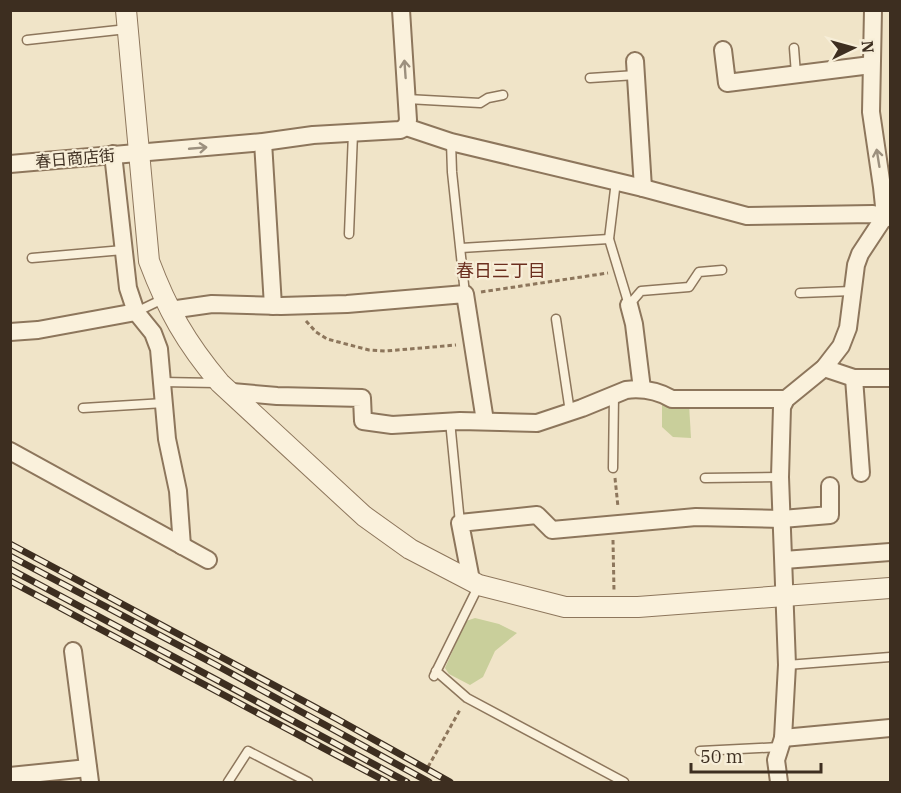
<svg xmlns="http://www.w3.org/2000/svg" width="901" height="793" viewBox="0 0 901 793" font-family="'IBM Plex Serif','Noto Sans JP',serif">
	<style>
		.green { fill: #c9cf9b }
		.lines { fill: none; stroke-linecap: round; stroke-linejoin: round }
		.service-casing { stroke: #8d765c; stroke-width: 11 }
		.minor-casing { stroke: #8d765c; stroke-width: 20 }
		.tertiary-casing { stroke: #8d765c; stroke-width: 22 }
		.path { stroke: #8d765c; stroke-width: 3; stroke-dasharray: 4.5 3; stroke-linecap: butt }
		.service { stroke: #faf1dc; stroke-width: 8 }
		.minor { stroke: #faf1dc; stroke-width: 16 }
		.tertiary { stroke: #faf1dc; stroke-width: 20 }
		.rail-casing { stroke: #3d2e20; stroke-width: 7 }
		.rail { stroke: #f7eed8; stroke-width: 4.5; stroke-dasharray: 14; stroke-linecap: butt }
		.oneway { stroke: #9c907e }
		.labels { text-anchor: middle; stroke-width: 4.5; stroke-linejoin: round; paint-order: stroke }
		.street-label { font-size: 16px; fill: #3d2e20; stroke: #f7eed8 }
		.neighbourhood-label { font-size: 18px; fill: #6b2e1e; stroke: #f7eed8 }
	</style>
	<rect width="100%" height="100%" fill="#f0e4c8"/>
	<g class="green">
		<path d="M662,399L689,404L691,438L673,437L662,427Z"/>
		<path d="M475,618L499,624L517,633L495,651L483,677L470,685L449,674L445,668L466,621Z"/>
	</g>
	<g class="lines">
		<defs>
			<g id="service">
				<path d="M27,40L127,29"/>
				<path d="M794,48L796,74"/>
				<path d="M590,78L636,75"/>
				<path d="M407,99L480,103L488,98L503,95"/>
				<path d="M451,142L452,172L465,294"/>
				<path d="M616,181L609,239L629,305"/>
				<path d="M349,234L353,133"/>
				<path d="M461,248L609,239"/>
				<path d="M32,258L123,250"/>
				<path d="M800,293L852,291"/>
				<path d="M629,305L641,291L689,287L699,272L722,270"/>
				<path d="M136,312L163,299"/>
				<path d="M556,319L570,412"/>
				<path d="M162,382L216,383"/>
				<path d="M83,408L164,403"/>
				<path d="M450,421L460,523"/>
				<path d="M613,468L614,395"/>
				<path d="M705,478L780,477"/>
				<path d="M787,665L890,657"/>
				<path d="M436,671L467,698L624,782"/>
				<path d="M434,676L479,585"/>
				<path d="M700,751L780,747"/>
				<path d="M228,782L248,751L308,782"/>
			</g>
			<g id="minor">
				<path d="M401,10L408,120L406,127"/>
				<path d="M723,50L727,83L871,65"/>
				<path d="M635,61L643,188"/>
				<path d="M263,142L273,306"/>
				<path d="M113,154L128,288L136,312L153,333L159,349L167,439L178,491L182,546"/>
				<path d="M10,164L263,142L313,135L400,130L406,127L451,142L643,188L747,216L873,214L890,218"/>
				<path d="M629,305L634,324L642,389"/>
				<path d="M170,310L212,304L281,306L347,304L465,294L485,421"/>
				<path d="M10,332L38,330L136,312"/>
				<path d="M824,368L854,378H890"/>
				<path d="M854,378L861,473"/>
				<path d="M232,392L277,396L362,398L363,421L392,425L460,421L537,423L582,408L626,390C642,388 658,391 672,399H786"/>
				<path d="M10,451L208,560"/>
				<path d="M784,560L890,552"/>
				<path d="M471,580L460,523L537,515L552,530L696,517L782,519L830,515V486"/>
				<path d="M73,651L90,782"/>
				<path d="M783,738L890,728"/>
				<path d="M10,776L88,768"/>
				<path d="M779,782L776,760L783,738L787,665L780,477L782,407L786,399L824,368L841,346L848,328L856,265L860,254L885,216L882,187L871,112L873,10"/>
			</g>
			<path id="tertiary" d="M126,10L149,261C167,309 186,343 220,383L364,516L410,549L479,585L565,607H638L890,588"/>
		</defs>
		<use href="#service" class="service-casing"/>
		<use href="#minor" class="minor-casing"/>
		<use href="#tertiary" class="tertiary-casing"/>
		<g class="path">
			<path d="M481,292L608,273"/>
			<path d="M306,321L316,332L327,339L369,350L386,351L456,345"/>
			<path d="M615,478L618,507"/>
			<path d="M613,540L614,591"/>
			<path d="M428,767L461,708"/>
		</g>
		<use href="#service" class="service"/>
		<use href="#minor" class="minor"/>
		<use href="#tertiary" class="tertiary"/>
		<defs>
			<g id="rail">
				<path d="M10,544L337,719L450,782"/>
				<path d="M10,556L216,665L429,782"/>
				<path d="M10,569L407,782"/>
				<path d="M10,581L387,782"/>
			</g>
		</defs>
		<use href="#rail" class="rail-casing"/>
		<use href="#rail" class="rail"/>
	</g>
	<defs><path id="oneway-shaft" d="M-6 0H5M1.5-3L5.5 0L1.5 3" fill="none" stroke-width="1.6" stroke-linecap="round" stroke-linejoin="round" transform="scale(1.5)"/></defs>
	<g class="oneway">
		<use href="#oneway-shaft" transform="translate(405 69) rotate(-94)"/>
		<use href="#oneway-shaft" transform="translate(198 148) rotate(-5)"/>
		<use href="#oneway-shaft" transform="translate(878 158) rotate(-99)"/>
	</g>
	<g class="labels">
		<g class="street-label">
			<text transform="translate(75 158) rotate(-5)" y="6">春日商店街</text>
		</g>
		<g class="neighbourhood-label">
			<text x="501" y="277">春日三丁目</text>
		</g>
	</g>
	<rect width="901" height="793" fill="none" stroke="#3d2e20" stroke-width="24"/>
	<g transform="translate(853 48) rotate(85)" stroke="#f7eed8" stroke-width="4.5" paint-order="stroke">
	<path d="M0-4.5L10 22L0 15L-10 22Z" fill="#3d2e20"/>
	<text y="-9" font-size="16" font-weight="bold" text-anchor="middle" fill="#3d2e20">N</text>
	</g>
	<path d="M691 763v9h130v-9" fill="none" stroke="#3d2e20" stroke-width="3"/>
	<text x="700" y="763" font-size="18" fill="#3d2e20" stroke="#f7eed8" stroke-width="4.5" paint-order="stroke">50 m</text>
</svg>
